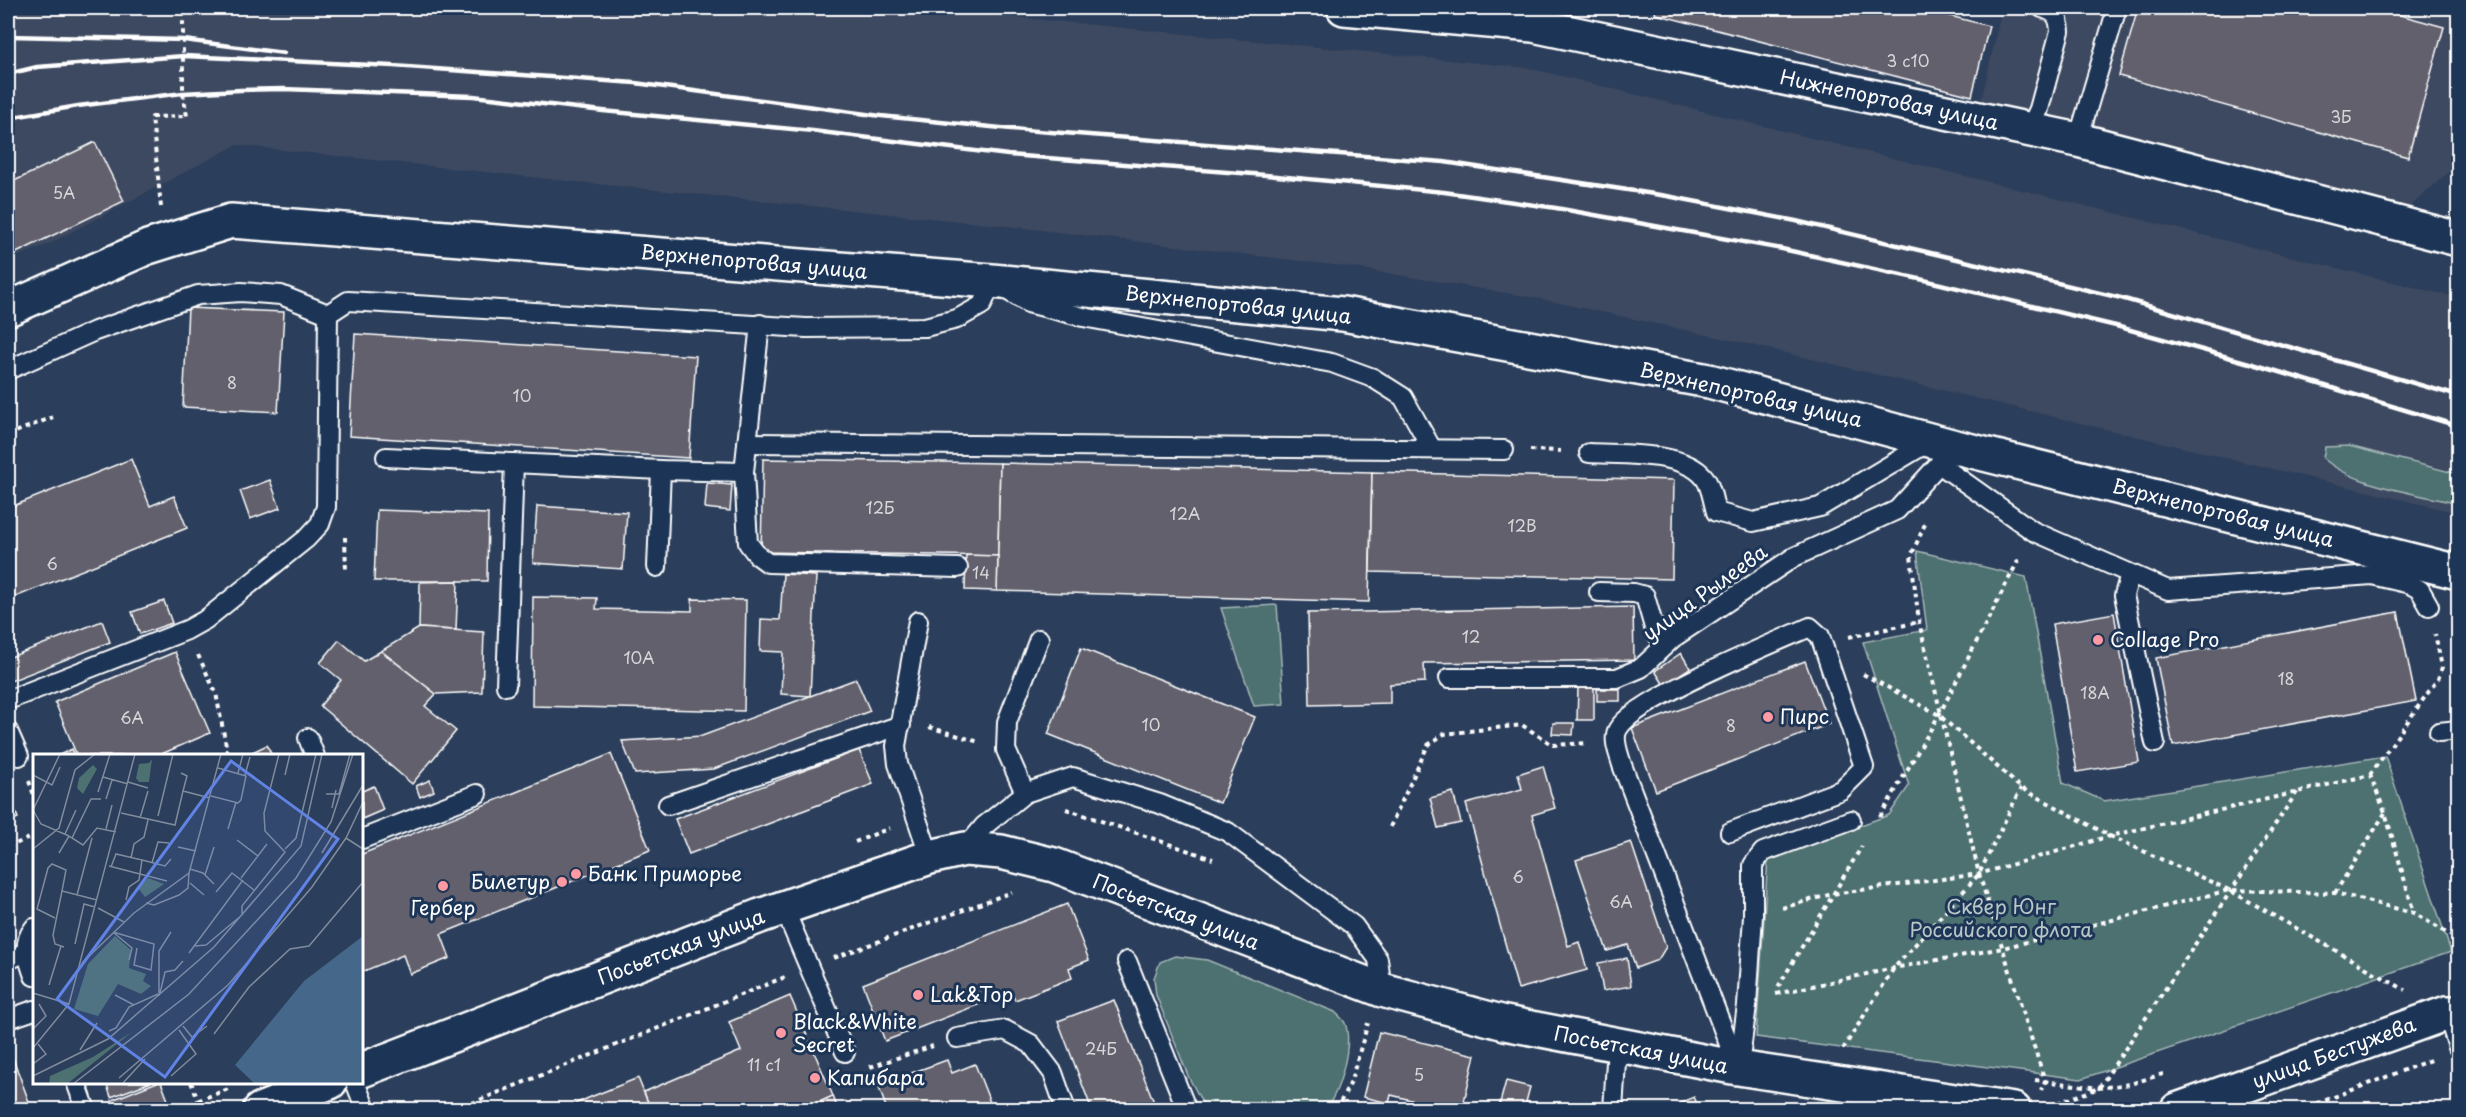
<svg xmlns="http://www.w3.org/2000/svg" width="2466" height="1117" viewBox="0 0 2466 1117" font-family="'Playpen Sans',sans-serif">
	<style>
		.built { fill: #3c4860 }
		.green { fill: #4d7071; stroke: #a6b8b8; stroke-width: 1.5 }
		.building { fill: #62616c; stroke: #fff; stroke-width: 1.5 }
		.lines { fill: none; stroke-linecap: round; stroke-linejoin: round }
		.lane-casing { stroke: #fff; stroke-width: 22 }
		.street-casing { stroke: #fff; stroke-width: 38 }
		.primary-casing { stroke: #fff; stroke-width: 38 }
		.path { stroke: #fff; stroke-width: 4; stroke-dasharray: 4.5 4.5; stroke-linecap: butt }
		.lane { stroke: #1d3557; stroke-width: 18 }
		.street { stroke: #1d3557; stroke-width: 33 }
		.primary { stroke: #1d3557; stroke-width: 33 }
		.rail { stroke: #fff; stroke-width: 4.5 }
		.poi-dot { fill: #ff9aa2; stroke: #1d3557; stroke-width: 2 }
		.labels { text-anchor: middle; stroke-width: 6; stroke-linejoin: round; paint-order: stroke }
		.number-label { font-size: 16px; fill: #d8d8da }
		.street-label { font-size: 20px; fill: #fff; stroke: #1d3557 }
		.poi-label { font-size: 20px; fill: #fff; stroke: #1d3557; text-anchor: start }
		.park-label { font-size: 20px; fill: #b8c6c6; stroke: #1d3557 }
		.inset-road { fill: none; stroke: #808b9d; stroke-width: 1.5 }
		.view { fill: #6183e4; fill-opacity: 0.15; stroke: #6183e4; stroke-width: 3 }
		.inset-edge { fill: none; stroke: #fff; stroke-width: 3 }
	</style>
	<rect width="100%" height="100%" fill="#2b3e5b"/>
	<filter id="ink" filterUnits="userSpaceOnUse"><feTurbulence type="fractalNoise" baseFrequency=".0167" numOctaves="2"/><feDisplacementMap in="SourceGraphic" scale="12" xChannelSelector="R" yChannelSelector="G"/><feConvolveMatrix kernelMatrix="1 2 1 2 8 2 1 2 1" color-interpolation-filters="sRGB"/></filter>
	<g filter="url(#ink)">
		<g class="built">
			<path d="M8,8H924L1529,68L2458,298V513L1731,340L1536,298L1350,267L998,225L567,181L236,145L49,244L8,260Z"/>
			<path d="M2002,8H2458V164L2404,212L1981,102Z"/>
		</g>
		<g class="green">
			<path d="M2349,446L2458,474V504C2417,493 2355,487 2323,458L2325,447Z"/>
			<path d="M1917,551L2026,577L2063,783L2104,801L2385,756L2451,952L2081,1079L1756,1037L1768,858L1889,815L1909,786L1863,642L1927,630Z"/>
			<path d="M1277,605L1284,704L1254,706L1221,608Z"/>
			<path d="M1175,956L1207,960L1335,1012C1338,1015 1343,1019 1345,1023C1353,1044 1340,1094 1324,1110H1211L1202,1102L1189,1078L1156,995L1154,978L1160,962Z"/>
		</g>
		<g class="building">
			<path d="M1656,8H1919L1989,26L1972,96L1655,14Z"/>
			<path d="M2138,8H2375L2444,27L2408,157L2119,76Z"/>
			<path d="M95,142L124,201L8,257V184Z"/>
			<path d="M188,308L284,312L278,412L183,407Z"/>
			<path d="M355,334L696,356L689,458L349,436Z"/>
			<path d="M131,459L150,506L174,496L187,528L8,600V508Z"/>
			<path d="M763,459L1000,463L998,556L761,552Z"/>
			<path d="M1000,463L1372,472L1369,602L997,591Z"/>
			<path d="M1372,472L1674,480L1672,579L1370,572Z"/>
			<path d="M270,480L280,508L250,519L240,491Z"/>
			<path d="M707,483L732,485L730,511L705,508Z"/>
			<path d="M537,506L627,512L623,569L533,563Z"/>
			<path d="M377,510L488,514L487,581H374Z"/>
			<path d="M966,555L998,556L997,591L965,590Z"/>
			<path d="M783,574L816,576L810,696L781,694L783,652L760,651L761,619L780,620Z"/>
			<path d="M458,581L456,630L419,628L420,582Z"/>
			<path d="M533,597L597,598L596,609L692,611V599L746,600L744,711L532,706Z"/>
			<path d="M164,601L172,623L140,634L132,612Z"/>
			<path d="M1633,607L1634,660L1424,663L1425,682L1390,684V703L1310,705L1308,613Z"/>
			<path d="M2398,612L2416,701L2173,746L2156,658Z"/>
			<path d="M2114,613L2139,762L2077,772L2052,624Z"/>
			<path d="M102,621L110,642L8,682V658Z"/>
			<path d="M419,628L484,632L482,692L436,694L381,651Z"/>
			<path d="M339,640L364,661L381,651L436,694L425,706L456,731L412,784L320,706L341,680L320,663Z"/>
			<path d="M1081,648L1255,717L1220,803L1048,734Z"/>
			<path d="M175,652L210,733L157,756H77L55,702Z"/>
			<path d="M1681,653L1690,668L1664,685L1655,671Z"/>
			<path d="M1805,661L1829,724L1656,791L1632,728Z"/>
			<path d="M856,679L870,711L714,769L635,774L622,741L702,736Z"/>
			<path d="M1578,688H1594V720H1577Z"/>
			<rect x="1597" y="689" width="23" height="12"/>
			<path d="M1553,723H1574L1573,735L1552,734Z"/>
			<path d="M267,745L272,756H244Z"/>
			<path d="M72,749L74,756H57Z"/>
			<path d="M859,750L873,784L689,854L675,819Z"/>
			<path d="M611,754L650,850L441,934L450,958L410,974L403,955L362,972V854Z"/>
			<path d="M1543,766L1555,808L1532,815L1568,946L1579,942L1587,970L1518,989L1466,804L1522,789L1518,774Z"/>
			<path d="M430,780L434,791L420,797L416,786Z"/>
			<path d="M374,786L383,810L362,819V791Z"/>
			<path d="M8,791L18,818L8,822Z"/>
			<path d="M1453,792L1461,823L1438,828L1430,798Z"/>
			<path d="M1631,842L1666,947L1658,960L1636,968L1628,945L1607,951L1576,860Z"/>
			<path d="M1067,904L1089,960L1069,968L1072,978L1015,1000L1011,992L885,1041L863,984Z"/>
			<path d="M1627,958L1631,986L1603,991L1598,963Z"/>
			<path d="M790,996L833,1096L802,1110H651L644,1092L741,1051L729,1022Z"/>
			<path d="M1114,1000L1131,1044L1157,1110H1092L1058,1021Z"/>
			<path d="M1379,1032L1475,1055L1462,1110H1451L1391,1095L1389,1103L1363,1097Z"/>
			<path d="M10,1050L32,1110H8V1051Z"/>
			<path d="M947,1060L952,1073L975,1064L993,1110H887L878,1085Z"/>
			<path d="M638,1078L651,1110H561L593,1096Z"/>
			<path d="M1506,1081L1530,1087L1526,1102L1555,1110H1498Z"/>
			<path d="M106,1082H151L111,1097Z"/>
			<path d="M157,1082H161L171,1108L166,1110H115L112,1100Z"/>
			<path d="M833,1096L838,1110H802Z"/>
			<path d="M1694,1097L1700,1110H1666Z"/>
		</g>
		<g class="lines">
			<defs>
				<g id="lane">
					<path d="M2030,129L2039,109L2060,31C2059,17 2056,12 2042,8"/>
					<path d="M2078,140L2117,8"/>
					<path d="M760,324L744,472L748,543L757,555L768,563L958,568"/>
					<path d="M8,370L95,331L198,295L241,292L281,295L328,314"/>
					<path d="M747,443L1504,450"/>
					<path d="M1589,453C1621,455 1683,451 1704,477C1711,485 1713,502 1716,512L1753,522L1820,507L1932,440"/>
					<path d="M386,457L661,470L744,472"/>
					<path d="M1939,464L2033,531L2168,590L2372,575L2410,584L2420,590L2429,606"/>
					<path d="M657,567L661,470"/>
					<path d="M2130,574L2124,595L2155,743"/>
					<path d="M1599,592L1634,593L1645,596L1655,631L1665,645"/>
					<path d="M918,621L896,746L898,764L930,857"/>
					<path d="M1449,678H1617L1641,668L1673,638L1794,557L1897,510L1939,464L1948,445"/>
					<path d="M506,686L514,463"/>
					<path d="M8,700L187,630L205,620L306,539L320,524L326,507L328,314L348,301L806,328L925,327L957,319L982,305L992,281L1028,303L1083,317L1332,363L1373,378L1403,397L1432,449"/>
					<path d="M8,731L19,756"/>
					<path d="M2439,732L2458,730"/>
					<path d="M308,738L315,756"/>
					<path d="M1025,793L1006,750L1007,722L1039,639"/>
					<path d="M668,805L901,725"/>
					<path d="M1730,832L1841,790L1864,767L1820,636L1810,627C1774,643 1633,700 1618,729C1612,739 1619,754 1622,765L1738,1068"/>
					<path d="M362,839L477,794"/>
					<path d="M965,849L984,826L1025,793L1073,777L1160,804L1228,832L1354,926L1378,959L1382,990"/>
					<path d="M784,908L845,1052"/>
					<path d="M34,928C21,944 28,958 34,976"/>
					<path d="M8,960L26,952"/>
					<path d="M1127,961L1187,1110"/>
					<path d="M2447,1013L2458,1047"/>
					<path d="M8,1019L34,1010"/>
					<path d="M957,1038L1005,1030L1031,1044L1053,1073L1066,1110"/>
					<path d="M1739,1066L1747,1005L1753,916V865L1763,852L1851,820"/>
					<path d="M76,1082L86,1110"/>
					<path d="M355,1082L366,1110"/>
					<path d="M1613,1110L1617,1046"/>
				</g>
				<path id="street" d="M1344,8L1533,25L2078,140L2458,239"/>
				<g id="primary">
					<path d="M8,309L148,247L231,221L992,281L1343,314L1709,381L1948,445L2458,572"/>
					<path d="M362,1070L760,916L930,857L965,849L1001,852L1054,865L1382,990L1505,1023L1738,1068L2014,1110"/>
					<path d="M260,1110L330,1082"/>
					<path d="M2177,1110L2447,1013H2458"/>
				</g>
			</defs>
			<use href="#lane" class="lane-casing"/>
			<use href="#street" class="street-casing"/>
			<use href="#primary" class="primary-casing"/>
			<g class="path">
				<path d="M161,207L152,117L187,116L183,93V8"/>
				<path d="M8,435L53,417"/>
				<path d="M1530,450L1561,451"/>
				<path d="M1925,524L1911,556L1919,622L1979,874L2045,1081L2041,1090"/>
				<path d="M345,537L346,572"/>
				<path d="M1849,637L1919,622"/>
				<path d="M198,655L216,693L228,756"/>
				<path d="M1863,674L1939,715L2021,788L2110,836L2229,890L2335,893L2414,913L2458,940"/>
				<path d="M929,727L979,742"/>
				<path d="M2370,775L2439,677L2442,667L2435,634"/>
				<path d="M29,781L34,795"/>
				<path d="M1066,809L1213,859"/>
				<path d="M1880,817L1939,715L2020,557"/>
				<path d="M1390,827L1428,745L1444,734L1522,725L1553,745L1588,743"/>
				<path d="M855,842L890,828"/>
				<path d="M8,847L34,836"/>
				<path d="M2335,893L2385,813"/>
				<path d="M1782,908L1832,894L1979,874L2110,836L2370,775L2385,812L2414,913"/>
				<path d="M834,958L1012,892"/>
				<path d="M1778,987L1862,846"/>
				<path d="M1776,994L1894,968L2003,948L2229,890L2405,990"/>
				<path d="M1843,1049L1894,968L1979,874L2021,788"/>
				<path d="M870,1067L933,1046"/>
				<path d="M2035,1080L2099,1088L2130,1084L2166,1073"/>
				<path d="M191,1082L198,1100"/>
				<path d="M2049,1106L2099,1088L2297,792"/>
				<path d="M173,1110L231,1088"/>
				<path d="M455,1110L785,977"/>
				<path d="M1336,1110L1350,1084L1368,1023"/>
				<path d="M2300,1110L2433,1059"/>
			</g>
			<use href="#lane" class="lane"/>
			<use href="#street" class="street"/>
			<use href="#primary" class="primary"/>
			<g class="rail">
				<path d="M8,36L184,40L284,53"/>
				<path d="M8,74L37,67L184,56L393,66L635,83L881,116L1011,129L1444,162L1667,196L1796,221L2121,298L2458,396"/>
				<path d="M8,118L78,106L183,93L240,90L283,89L473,96L603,111L813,131L1008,155L1266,175L1444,192L1556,208L1782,249L1924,280L2116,326L2253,364L2458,426"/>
			</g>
		</g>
	</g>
	<g class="poi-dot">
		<circle cx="2098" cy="640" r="6"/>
		<circle cx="1768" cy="717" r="6"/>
		<circle cx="576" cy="874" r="6"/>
		<circle cx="562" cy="882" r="6"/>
		<circle cx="443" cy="886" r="6"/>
		<circle cx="918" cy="995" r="6"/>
		<circle cx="781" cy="1033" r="6"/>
		<circle cx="815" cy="1078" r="6"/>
	</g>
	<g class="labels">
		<g class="number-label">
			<text x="1908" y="67">3 с10</text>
			<text x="2341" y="123">3Б</text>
			<text x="64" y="199">5А</text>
			<text x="232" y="389">8</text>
			<text x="522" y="402">10</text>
			<text x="880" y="514">12Б</text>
			<text x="1185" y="520">12А</text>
			<text x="1522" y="532">12В</text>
			<text x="52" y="570">6</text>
			<text x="981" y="579">14</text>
			<text x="1471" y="643">12</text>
			<text x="639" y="664">10А</text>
			<text x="2286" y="685">18</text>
			<text x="2095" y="699">18А</text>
			<text x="132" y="724">6А</text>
			<text x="1151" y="731">10</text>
			<text x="1731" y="732">8</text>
			<text x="1518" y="883">6</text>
			<text x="1621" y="908">6А</text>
			<text x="1101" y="1055">24Б</text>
			<text x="764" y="1071">11 с1</text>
			<text x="1419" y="1081">5</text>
		</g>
		<g class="street-label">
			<text transform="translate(1889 100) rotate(12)" y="7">Нижнепортовая улица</text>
			<text transform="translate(754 262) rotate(5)" y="7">Верхнепортовая улица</text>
			<text transform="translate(1238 305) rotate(6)" y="7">Верхнепортовая улица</text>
			<text transform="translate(1751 395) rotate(13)" y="7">Верхнепортовая улица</text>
			<text transform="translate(2223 513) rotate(14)" y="7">Верхнепортовая улица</text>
			<text transform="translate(1705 593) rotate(-36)" y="7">улица Рылеева</text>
			<text transform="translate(1176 912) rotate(21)" y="7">Посьетская улица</text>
			<text transform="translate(681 947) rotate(-21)" y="7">Посьетская улица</text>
			<text transform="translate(1641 1050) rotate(11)" y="7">Посьетская улица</text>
			<text transform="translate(2334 1053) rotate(-20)" y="7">улица Бестужева</text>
		</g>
		<g class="poi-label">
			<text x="2110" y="647">Collage Pro</text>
			<text x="1780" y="724">Пирс</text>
			<text x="588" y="881">Банк Приморье</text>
			<text x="550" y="889" text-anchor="end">Билетур</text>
			<text x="443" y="915" text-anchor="middle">Гербер</text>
			<text x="930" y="1002">Lak&amp;Top</text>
			<text x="793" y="1029">Black&amp;White<tspan x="793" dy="23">Secret</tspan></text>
			<text x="827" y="1085">Капибара</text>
		</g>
		<g class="park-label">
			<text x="2001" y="914">Сквер Юнг<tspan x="2001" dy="23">Российского флота</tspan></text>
		</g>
	</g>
	<g transform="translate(33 754)">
		<rect width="330" height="330" fill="#2b3e5b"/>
		<path d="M119,5L116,28H106L103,24L106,10L116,9ZM60,11L64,15L50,40L44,34L46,24ZM115,124L131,130L112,143L105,134ZM82,182L98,196L96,214L113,220L110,227L118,232L108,240L85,230L65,262L41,255L55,210ZM99,278L34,330H16L17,322L60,303Z" fill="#4d7071"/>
		<path d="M330,182V330H222L202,311L271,227Z" fill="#44678a"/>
		<path class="inset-road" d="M148,19L154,22L150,37M205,19L210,0M0,21L19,31L27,13M212,21L217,3M252,21L257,0M70,23L95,30M95,28L115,34M65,38L77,0M293,40H306L317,0M178,42L205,49L208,46L213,22L185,14M73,45L79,26M299,54L303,36M0,56L27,0M0,56L8,70L36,82M88,59L142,71L150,37L177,44M125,62L140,0M107,64L115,37M73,75L79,51M195,75L203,48M32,80L43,56M39,84L58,45H68M313,84L330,95M204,86L225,102M145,93L163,97M0,95L26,74L42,16L62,0M252,95L263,84L283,0M26,99L36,82L50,91L64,74L83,78M289,99L330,31M98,104L101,90L111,83L115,66M109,106L132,112L138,105M119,109L125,88L136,89M76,112L134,127M78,113L83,100L109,106L106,126L96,133L93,146M157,115L170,119L181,130M172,121L181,93M208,124L234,90M157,129L171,141M29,137L20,181L22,190L31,193M183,138L199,119L221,136M44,141L59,84M113,149L121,151L146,141L155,134L156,119M65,154L91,168M22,164L4,155L15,114L19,110L33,116L29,137L64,146M80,178L121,190L118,216L101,211L104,194M81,179L99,194L96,206M42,190L51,150L62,153M162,192L173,191L209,161V152L252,98L232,77L231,59L246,0M156,199L210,126M49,209L101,159L156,119L188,0M16,231L28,192M0,239L36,250M127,239L132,218L142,216L150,207M82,241L101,251M126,242V197L138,178M150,272L159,283L174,272M0,275L13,262L6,250M76,277L83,274L96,253L125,240M181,280L216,233L257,195L276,192L330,128M0,294L36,250L102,0M47,296L64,269M0,310L13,300L5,290M0,322L75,285L181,193L268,92L289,0M138,322L163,300L146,276M86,324L195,231L279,133L313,84L330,48M90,329L112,305M40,330L156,240L263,124L298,68L320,0"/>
		<path class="view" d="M198,7L305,85L132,323L24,245Z"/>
		<rect width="330" height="330" class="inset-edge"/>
	</g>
	<rect width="2466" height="1117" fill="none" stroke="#1d3557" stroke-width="30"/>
	<rect x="15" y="15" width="2436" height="1087" fill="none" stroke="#fff" stroke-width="2" filter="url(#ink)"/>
</svg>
